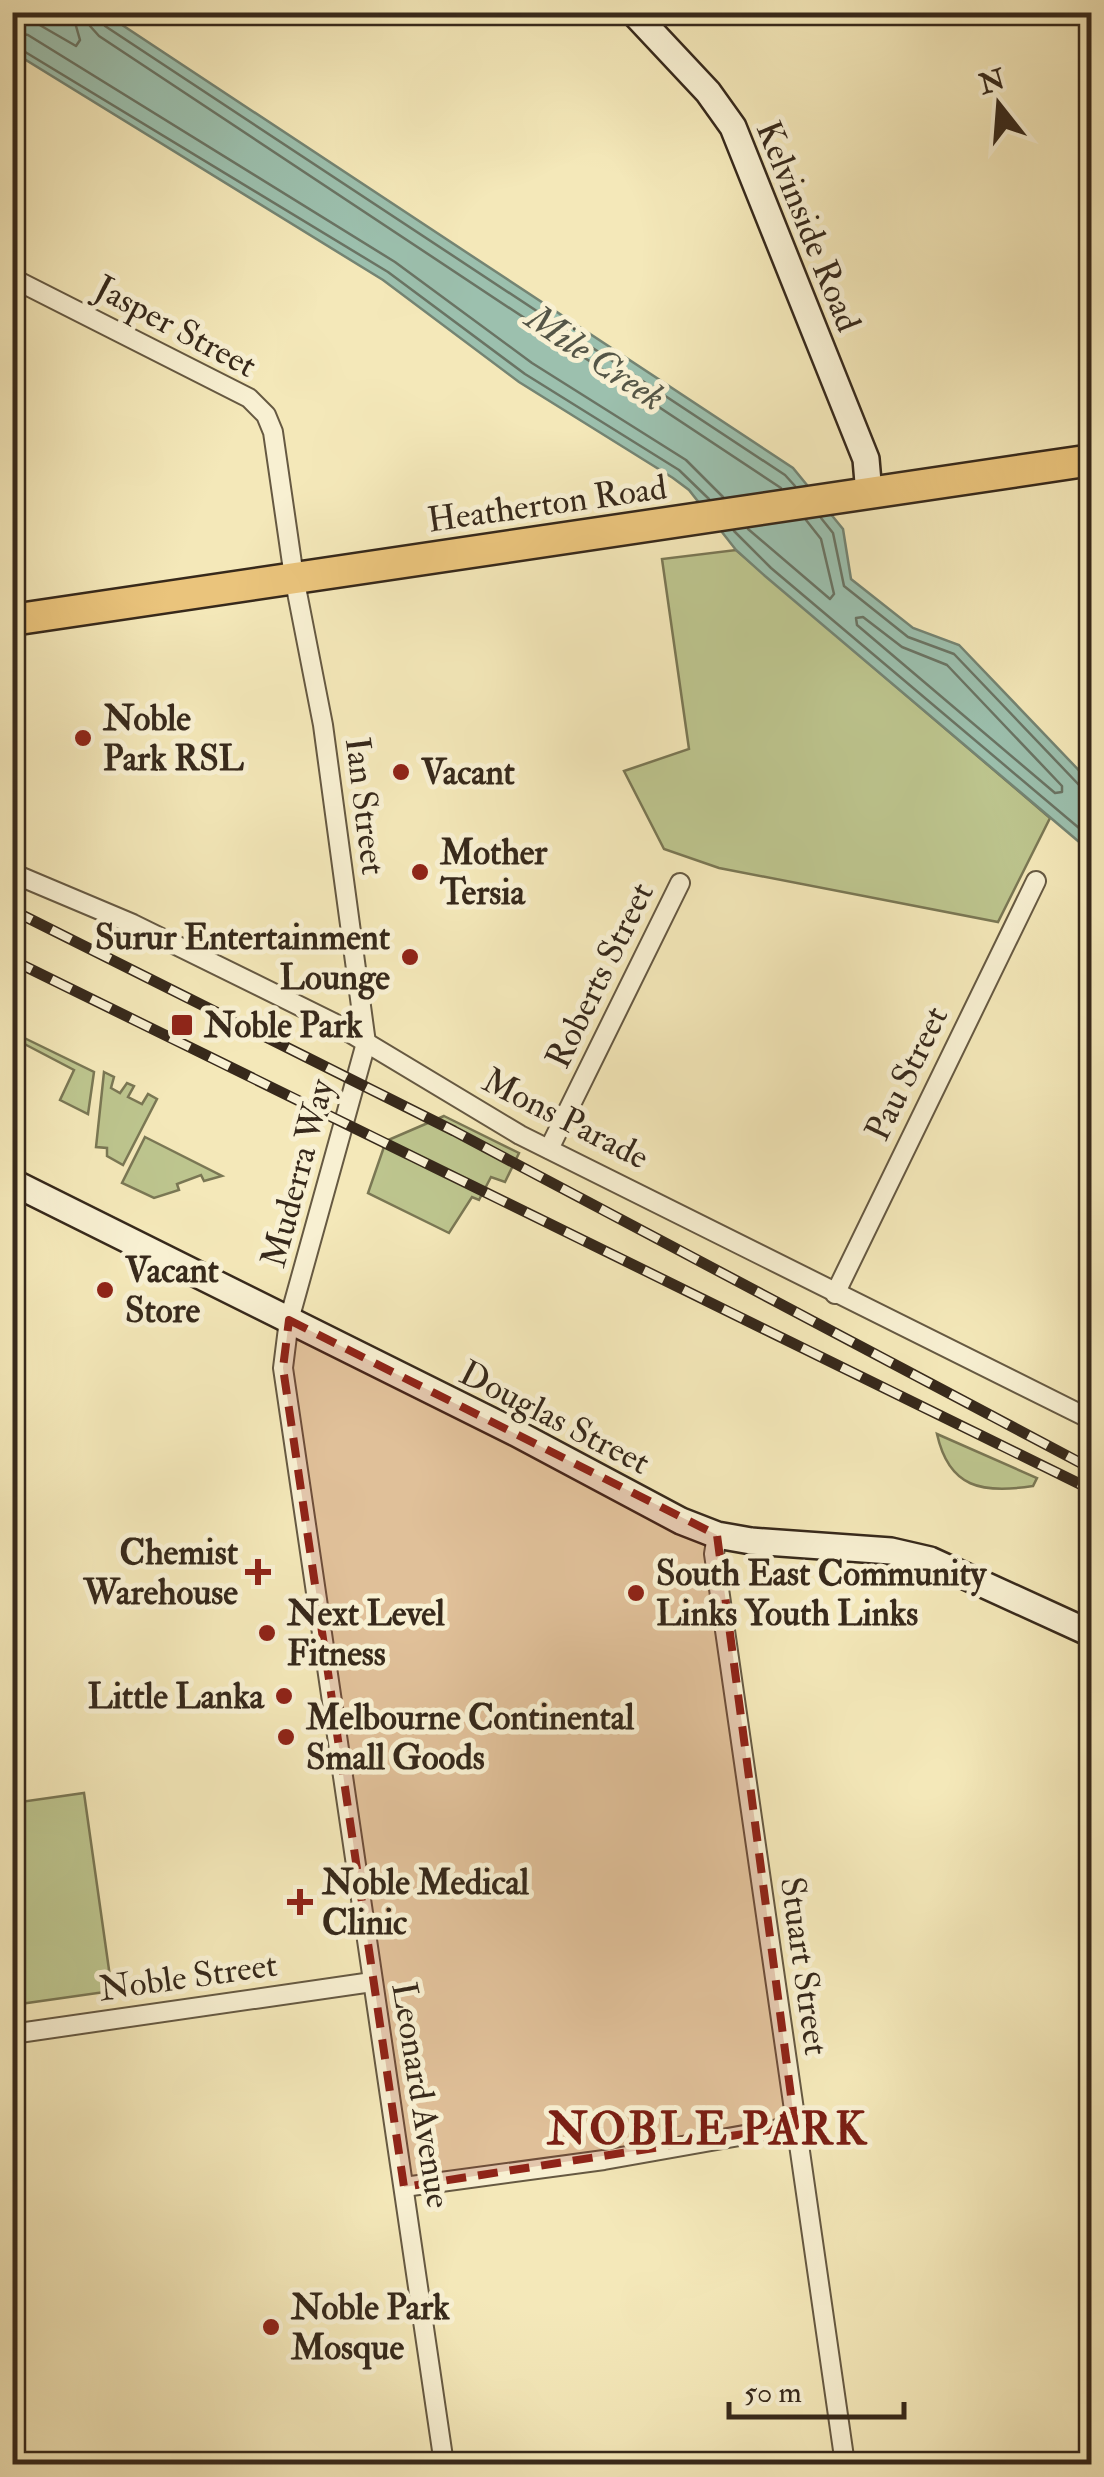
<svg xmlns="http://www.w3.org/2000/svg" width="1104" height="2477" viewBox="0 0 1104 2477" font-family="'IM FELL Double Pica',serif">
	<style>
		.green { fill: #bdc58e; stroke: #7a7754; stroke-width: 2.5 }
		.water { fill: #9cc0ae; stroke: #748473; stroke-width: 2.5 }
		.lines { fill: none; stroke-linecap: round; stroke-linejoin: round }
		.shore { stroke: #6a7464; stroke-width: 2.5 }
		.street-casing { stroke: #665942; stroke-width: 22 }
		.secondary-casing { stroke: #37291b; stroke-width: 30 }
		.primary-casing { stroke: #37291b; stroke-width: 35 }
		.street { stroke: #f8f0d2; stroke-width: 18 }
		.secondary { stroke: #f8f0d2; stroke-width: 25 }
		.primary { stroke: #eac47c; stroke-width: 30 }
		.rail-casing { stroke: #37291b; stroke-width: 11 }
		.rail { stroke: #f8f0d2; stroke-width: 8; stroke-dasharray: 22; stroke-linecap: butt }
		.marked { fill: #8f2418; fill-opacity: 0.2; stroke: #8f2418; stroke-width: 8; stroke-dasharray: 20 12; stroke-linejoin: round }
		.poi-dot { fill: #8f2418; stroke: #f8f0d2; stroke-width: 4 }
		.labels { text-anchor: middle; stroke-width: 10; stroke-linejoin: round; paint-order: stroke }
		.street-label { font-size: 35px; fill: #37291b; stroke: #f8f0d2 }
		.poi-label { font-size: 35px; font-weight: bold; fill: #37291b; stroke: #f8f0d2; text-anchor: start }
		.water-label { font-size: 38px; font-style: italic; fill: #555647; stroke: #f8f0d2 }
		.district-label { font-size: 45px; font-weight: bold; letter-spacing: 2.5px; fill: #7a1f14; stroke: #f8f0d2 }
	</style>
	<rect width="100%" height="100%" fill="#f4e8b9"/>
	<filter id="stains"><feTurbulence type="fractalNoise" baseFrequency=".002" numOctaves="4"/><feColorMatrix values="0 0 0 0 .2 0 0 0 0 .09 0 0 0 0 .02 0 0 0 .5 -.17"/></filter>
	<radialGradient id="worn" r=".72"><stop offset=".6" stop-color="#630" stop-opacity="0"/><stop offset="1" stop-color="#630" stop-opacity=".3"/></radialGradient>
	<g class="green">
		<path d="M736,550L1050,818L998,922L719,868L664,849L624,771L689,749L662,559Z"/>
		<path d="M12,1032L94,1072L88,1114L60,1100L74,1070L13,1038Z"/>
		<path d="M104,1072L114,1077L111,1088L120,1093L127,1083L134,1086L128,1097L142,1104L148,1094L157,1099L123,1165L107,1156V1148L96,1147Z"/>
		<path d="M444,1116L519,1153L505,1182L491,1177L479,1200L472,1197L449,1233L368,1193L386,1141Z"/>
		<path d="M145,1137L222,1176L204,1181L201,1175L177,1184L179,1190L154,1198L122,1183Z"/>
		<path d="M937,1434L1037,1478L1033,1486C982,1494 949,1488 937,1434Z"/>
		<path d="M84,1793L112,1991L13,2005V1803Z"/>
	</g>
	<path class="water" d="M12,13H104L793,468L843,529L851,579L913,628L959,645L1091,783V852L765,576L736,550L689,490L673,478L519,382L383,280L13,52Z"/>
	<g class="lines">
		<g class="shore">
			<path d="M87,12L90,26L99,36L781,488"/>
			<path d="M100,12L105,26L785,475L795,486"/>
			<path d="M12,17L31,20L76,46L80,40L72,12"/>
			<path d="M12,32L28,35L395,262L532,363L686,460L723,497"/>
			<path d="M12,44L388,272L525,374L679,470L709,499"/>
			<path d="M821,518L833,533L844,586L908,637L954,654L1080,786L1092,790"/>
			<path d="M748,529L830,599L834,594L821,539L806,520"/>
			<path d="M734,531L771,568L1092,839"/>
			<path d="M863,617L902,647L947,665L1062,786V792L1055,793L857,625L856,618Z"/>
		</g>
		<defs>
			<g id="street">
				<path d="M12,278L249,398L266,415L273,432L294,577L323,725L366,1043L289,1320L283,1368L444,2464"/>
				<path d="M12,873L133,924L332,1022L520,1135L1092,1420"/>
				<path d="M549,1149L680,883"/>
				<path d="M835,1294L1036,881"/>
				<path d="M717,1535L714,1554L845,2464"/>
				<path d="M12,2034L372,1982"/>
				<path d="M404,2187L604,2160L795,2126"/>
			</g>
			<g id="secondary">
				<path d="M633,12L708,92L733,127L866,459L869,494"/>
				<path d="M12,1182L516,1433L681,1521L717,1535L751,1541L891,1551L930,1560L1092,1634"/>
			</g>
			<path id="primary" d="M12,620L1092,460"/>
		</defs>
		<use href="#street" class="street-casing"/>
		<use href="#secondary" class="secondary-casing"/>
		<use href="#primary" class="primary-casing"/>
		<use href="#street" class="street"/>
		<use href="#secondary" class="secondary"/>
		<use href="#primary" class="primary"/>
		<defs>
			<g id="rail">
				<path d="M12,910L454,1131L1092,1469"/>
				<path d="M12,960L1092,1490"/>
			</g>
		</defs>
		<use href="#rail" class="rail-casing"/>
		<use href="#rail" class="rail"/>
	</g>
	<path class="marked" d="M289,1320L717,1535L795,2126L404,2187L283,1368Z"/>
	<g class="poi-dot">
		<circle cx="83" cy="738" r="10"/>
		<circle cx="401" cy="772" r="10"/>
		<circle cx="420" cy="872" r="10"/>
		<circle cx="410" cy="957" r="10"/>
		<rect x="170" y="1013" width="24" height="24" rx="5"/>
		<circle cx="105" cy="1290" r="10"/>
		<path d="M253 1557h10v10h10v10h-10v10h-10v-10h-10v-10h10z"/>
		<circle cx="636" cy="1593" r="10"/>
		<circle cx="267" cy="1633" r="10"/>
		<circle cx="284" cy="1696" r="10"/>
		<circle cx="286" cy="1737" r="10"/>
		<path d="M295 1887h10v10h10v10h-10v10h-10v-10h-10v-10h10z"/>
		<circle cx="271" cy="2327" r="10"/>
	</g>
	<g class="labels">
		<g class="street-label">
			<text transform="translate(809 226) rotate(68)" y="12">Kelvinside Road</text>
			<text transform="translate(176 326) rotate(28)" y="12">Jasper Street</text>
			<text transform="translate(547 503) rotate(-8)" y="12">Heatherton Road</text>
			<text transform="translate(366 806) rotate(83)" y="12">Ian Street</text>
			<text transform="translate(599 975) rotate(-64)" y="12">Roberts Street</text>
			<text transform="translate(906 1073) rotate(-64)" y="12">Pau Street</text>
			<text transform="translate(566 1118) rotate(27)" y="12">Mons Parade</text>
			<text transform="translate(297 1173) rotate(-75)" y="12">Muderra Way</text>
			<text transform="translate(555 1417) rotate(27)" y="12">Douglas Street</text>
			<text transform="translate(805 1966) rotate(82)" y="12">Stuart Street</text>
			<text transform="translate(188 1976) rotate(-8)" y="12">Noble Street</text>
			<text transform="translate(422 2095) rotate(81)" y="12">Leonard Avenue</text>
		</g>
		<g class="poi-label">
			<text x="103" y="730">Noble<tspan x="103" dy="40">Park RSL</tspan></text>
			<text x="421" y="784">Vacant</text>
			<text x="440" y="864">Mother<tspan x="440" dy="40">Tersia</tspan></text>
			<text x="390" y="949" text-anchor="end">Surur Entertainment<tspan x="390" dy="40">Lounge</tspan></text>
			<text x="204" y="1037">Noble Park</text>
			<text x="125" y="1282">Vacant<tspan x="125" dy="40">Store</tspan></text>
			<text x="238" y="1564" text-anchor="end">Chemist<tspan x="238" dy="40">Warehouse</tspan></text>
			<text x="656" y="1585">South East Community<tspan x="656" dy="40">Links Youth Links</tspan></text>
			<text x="287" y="1625">Next Level<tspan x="287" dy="40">Fitness</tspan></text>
			<text x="264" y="1708" text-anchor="end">Little Lanka</text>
			<text x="306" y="1729">Melbourne Continental<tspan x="306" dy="40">Small Goods</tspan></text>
			<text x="322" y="1894">Noble Medical<tspan x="322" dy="40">Clinic</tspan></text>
			<text x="291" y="2319">Noble Park<tspan x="291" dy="40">Mosque</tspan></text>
		</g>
		<g class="water-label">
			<text transform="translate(596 357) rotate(34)" y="13">Mile Creek</text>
		</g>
		<g class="district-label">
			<text x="708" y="2144">NOBLE PARK</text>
		</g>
	</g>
	<rect width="1104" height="2477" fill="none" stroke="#f4e8b9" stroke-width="50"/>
	<rect x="15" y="15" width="1074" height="2447" fill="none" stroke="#37291b" stroke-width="5"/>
	<rect x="25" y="25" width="1054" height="2427" fill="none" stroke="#37291b" stroke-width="2.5"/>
	<g transform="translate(999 105) rotate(343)" stroke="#f8f0d2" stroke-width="8" paint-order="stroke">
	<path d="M0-8L18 38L0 25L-18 38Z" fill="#37291b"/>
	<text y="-15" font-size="28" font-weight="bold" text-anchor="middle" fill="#37291b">N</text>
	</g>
	<path d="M729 2402v15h175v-15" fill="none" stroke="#37291b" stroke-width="5"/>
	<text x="744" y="2402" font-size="30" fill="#37291b" stroke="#f8f0d2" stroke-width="8" paint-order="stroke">50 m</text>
	<rect width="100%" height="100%" filter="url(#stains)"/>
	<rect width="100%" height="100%" fill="url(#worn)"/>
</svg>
